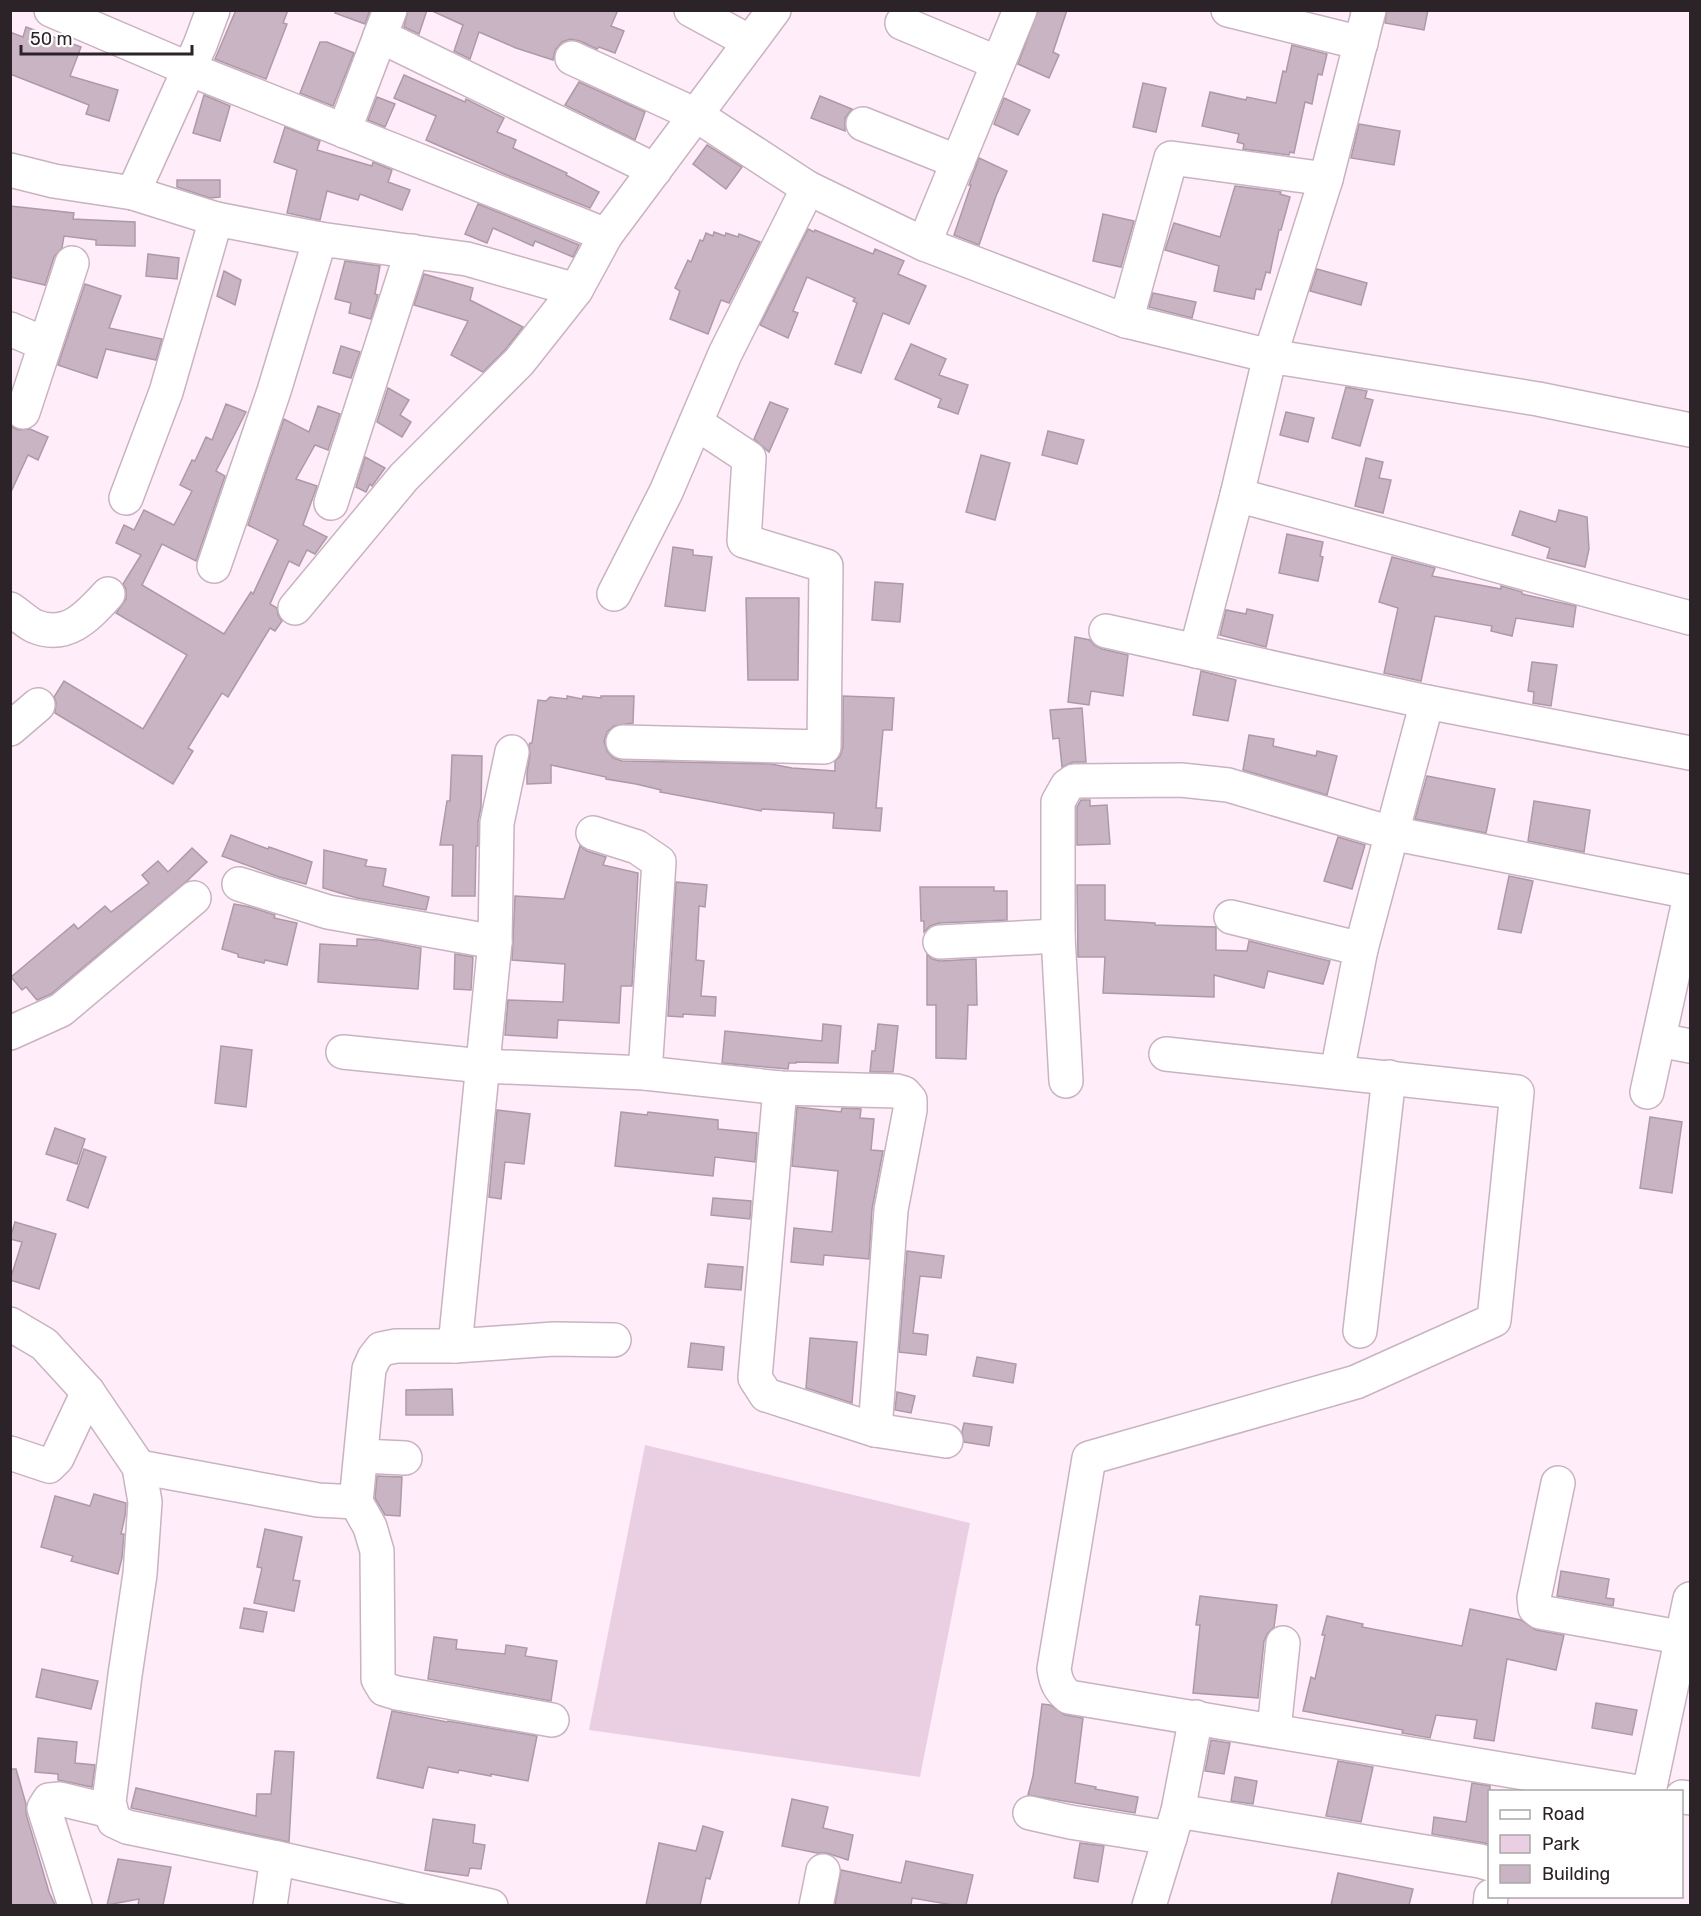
<svg xmlns="http://www.w3.org/2000/svg" width="1701" height="1916" viewBox="0 0 1701 1916" font-family="Rubik,sans-serif">
	<style>
		.green { fill: #eacfe2 }
		.building { fill: #c9b4c3; stroke: #ae99a8; stroke-width: 1.5 }
		.lines { fill: none; stroke-linecap: round; stroke-linejoin: round }
		.minor-casing { stroke: #c9b3c2; stroke-width: 36 }
		.minor { stroke: #fff; stroke-width: 33 }
	</style>
	<rect width="100%" height="100%" fill="#ffedfa"/>
	<path class="green" d="M645,1445L970,1523L920,1777L589,1730Z"/>
	<g class="building">
		<path d="M236,10H288L283,23L287,24L266,79L215,59Z"/>
		<path d="M336,10H370L365,24L335,13Z"/>
		<path d="M408,10H427L419,34L404,27Z"/>
		<path d="M430,10H618L611,26L624,31L615,53L599,47L597,49L580,41L570,39L562,42L555,50L553,60L516,48L479,32L470,59L454,51L463,25Z"/>
		<path d="M1038,10H1067L1053,52L1059,55L1049,78L1018,64Z"/>
		<path d="M1387,10H1428L1424,30L1385,23Z"/>
		<path d="M26,27L81,47L70,76L118,90L109,121L86,114L89,105L10,74V32L23,37Z"/>
		<path d="M320,42H327L354,53L333,106L300,93Z"/>
		<path d="M1292,45L1327,54L1322,75L1318,74L1312,104L1305,102L1294,153L1290,152L1289,155L1243,149L1244,144L1237,142L1239,134L1202,126L1210,92L1246,100L1247,97L1276,103L1283,71L1286,72Z"/>
		<path d="M404,75L465,102L466,99L504,118L497,132L516,140L513,148L567,173L566,175L599,192L590,208L504,174L426,140L436,116L394,98Z"/>
		<path d="M579,82L645,112L635,140L565,105Z"/>
		<path d="M1143,83L1166,88L1156,132L1133,127Z"/>
		<path d="M204,95L230,106L220,141L193,133Z"/>
		<path d="M820,96L852,109L845,118V131L811,118Z"/>
		<path d="M377,97L395,104L385,127L368,120Z"/>
		<path d="M1004,98L1030,110L1018,135L994,124Z"/>
		<path d="M1359,124L1400,131L1394,165L1351,158Z"/>
		<path d="M285,127L320,141L317,150L372,166L373,162L392,170L388,182L410,190L402,210L360,194L358,200L327,191L320,220L287,213L297,170L274,162Z"/>
		<path d="M707,145L742,167L726,189L693,164Z"/>
		<path d="M979,158L1007,171L996,196L979,245L954,235L971,185H969Z"/>
		<path d="M177,180H220V197L210,198L177,187Z"/>
		<path d="M1235,186L1281,192L1280,194L1290,197L1281,230H1279L1270,273L1266,272L1261,290L1256,289L1254,299L1214,291L1219,266L1165,250L1174,223L1220,237Z"/>
		<path d="M478,204L579,245L573,257L535,241L533,246L493,228L487,243L465,234Z"/>
		<path d="M10,206L74,213L73,219L135,222V246L96,245V240L64,236L62,248L54,257L45,285L10,277Z"/>
		<path d="M1103,214L1134,221L1121,267L1093,261Z"/>
		<path d="M808,229L814,232L815,230L873,254L875,249L904,261L898,274L926,286L909,324L883,313L861,373L835,364L857,303L853,301L855,298L807,277L793,311L798,313L788,338L760,325Z"/>
		<path d="M714,232L725,236L726,233L738,237L739,234L760,242L729,303L721,300L708,334L670,319L680,291L675,288L688,260L691,262L700,240L703,241L706,233L713,236Z"/>
		<path d="M148,254L179,258L177,279L146,276Z"/>
		<path d="M345,261L380,266L375,294L378,295L371,319L349,313L351,303L335,299Z"/>
		<path d="M1317,269L1367,283L1361,305L1310,291Z"/>
		<path d="M224,271L241,280L235,305L217,296Z"/>
		<path d="M424,274L473,288L470,300L523,327L505,350L483,372L451,355L468,321L414,305Z"/>
		<path d="M85,284L121,296L109,328L162,339L156,360L106,349L97,378L58,365Z"/>
		<path d="M1153,293L1196,302L1192,318L1149,307Z"/>
		<path d="M911,344L946,359L939,375L968,385L958,414L938,407L941,399L895,379Z"/>
		<path d="M341,346L360,352L351,378L333,373Z"/>
		<path d="M1346,387L1367,391L1365,398L1373,400L1360,446L1332,438Z"/>
		<path d="M388,388L409,400L400,415L411,422L402,437L377,422Z"/>
		<path d="M770,402L788,409L769,452L754,439Z"/>
		<path d="M226,404L246,412L216,471L225,476L196,561L162,544L142,585L224,634L251,592L253,594L278,540L248,525L284,419L309,432L318,406L340,414L328,450L315,445L296,479L317,486L303,525L327,537L315,554L307,550L299,566L289,561L270,604L277,608L278,615L282,621L275,631L270,628L228,697L222,693L188,748L193,751L173,784L55,713L56,702L54,697L64,681L143,729L187,655L116,613L126,599V589L123,584L141,555L116,543L124,525L134,530L144,510L174,525L192,491L180,485L192,460L195,461L206,437L212,440Z"/>
		<path d="M1286,412L1314,418L1308,442L1280,435Z"/>
		<path d="M10,426L18,430L30,429L48,437L38,460L28,455L10,494Z"/>
		<path d="M1048,431L1084,440L1077,464L1042,455Z"/>
		<path d="M981,455L1010,463L995,520L966,512Z"/>
		<path d="M365,457L385,468L372,486L370,484L366,492L356,487Z"/>
		<path d="M1366,458L1383,462L1379,478L1391,480L1383,513L1355,506Z"/>
		<path d="M1559,510L1587,517L1589,549L1585,567L1547,558L1550,548L1512,535L1520,511L1556,522Z"/>
		<path d="M1287,534L1323,542L1320,556L1323,557L1318,581L1279,573Z"/>
		<path d="M673,547L693,550V555L712,557L705,611L665,606Z"/>
		<path d="M1392,557L1435,568L1432,576L1501,589V586L1522,592V594L1576,606L1573,627L1516,618L1512,636L1491,631L1492,626L1435,616L1421,681L1384,673L1398,608L1379,602Z"/>
		<path d="M875,582L903,584L900,622L872,620Z"/>
		<path d="M746,598H799L798,680H748Z"/>
		<path d="M1247,609L1273,615L1266,647L1220,635L1226,610L1246,614Z"/>
		<path d="M1075,637L1090,640L1094,645L1102,649L1128,655L1123,696L1091,691L1089,705L1068,702Z"/>
		<path d="M1532,662L1557,665L1551,706L1533,703L1534,692L1528,691Z"/>
		<path d="M1201,671L1236,680L1228,721L1193,715Z"/>
		<path d="M567,696L582,699L583,696L601,698V696H634L633,723L614,726L607,732L604,741L607,751L613,758L622,761L771,764L792,768L835,771V761L840,756L843,747V696L894,698L892,730H883L876,808H882L880,831L833,828L834,813L762,809L761,811L660,792L661,790L636,784L606,779V777L551,765V783L527,784V772L530,755L529,745L530,743H532L538,700L546,701L550,697L567,699Z"/>
		<path d="M1082,708L1086,762H1073L1062,767L1059,738L1053,739L1050,710Z"/>
		<path d="M1249,735L1274,739L1273,746L1316,756L1317,751L1337,756L1327,795L1243,770Z"/>
		<path d="M452,755L482,756L481,807L478,822V846H476L475,896H452L453,845H440L447,801H450Z"/>
		<path d="M1427,776L1495,789L1486,833L1415,819Z"/>
		<path d="M1081,800H1090V806L1107,805L1110,844L1077,845V807Z"/>
		<path d="M1534,801L1590,810L1584,852L1528,841Z"/>
		<path d="M231,835L268,849L269,847L312,862L306,884L279,877L222,856Z"/>
		<path d="M1338,837L1365,845L1352,889L1324,881Z"/>
		<path d="M580,846L587,851L606,857L603,865L638,873L632,986H621L619,1023L558,1020L557,1038L505,1035L508,1000L563,1002L565,964L512,960L515,896L564,899Z"/>
		<path d="M192,848L207,862L187,881L51,994L37,1000L26,987L22,990L11,977L74,924L78,929L105,906L111,912L149,883L142,875L158,861L168,872Z"/>
		<path d="M324,850L367,860L365,866L386,869L383,886L429,897L426,910L357,898L323,888Z"/>
		<path d="M1509,876L1533,881L1521,933L1498,929Z"/>
		<path d="M676,882L707,885L705,907L699,906L696,960L704,961L701,996L716,997L715,1016L683,1014V1017L668,1016Z"/>
		<path d="M1077,885H1105V920L1155,923V925L1216,927V950L1247,951L1249,941L1330,961L1323,984L1268,971L1264,988L1214,975V997L1103,993L1105,957H1078Z"/>
		<path d="M920,887H994V891H1007V920L939,923L930,926L924,932V921H921Z"/>
		<path d="M234,904L250,907L275,915L274,918L297,923L287,965L265,960L264,963L238,957V954L222,949Z"/>
		<path d="M357,939L379,940L421,948L418,989L318,982L320,944L357,946Z"/>
		<path d="M455,954L473,957L471,990L454,989Z"/>
		<path d="M927,954L932,959L940,961L976,959L977,1005H968L966,1059L936,1058V1005H927Z"/>
		<path d="M823,1024L841,1026L838,1063L796,1062V1063H789L788,1069L722,1063L725,1031L822,1041Z"/>
		<path d="M878,1024L898,1026L893,1072H870L872,1051H875Z"/>
		<path d="M221,1046L252,1050L246,1107L215,1103Z"/>
		<path d="M797,1107L841,1112L842,1108L861,1109L860,1118L874,1119L871,1150L883,1151L872,1209L869,1259L824,1255L823,1265L791,1262L794,1228L832,1232L838,1171L792,1166Z"/>
		<path d="M497,1110L530,1114L524,1164L505,1162L501,1199L489,1197Z"/>
		<path d="M621,1112L647,1115L648,1112L718,1120V1129L757,1133L755,1162L715,1157L713,1176L615,1166Z"/>
		<path d="M1650,1117L1682,1122L1672,1193L1640,1188Z"/>
		<path d="M55,1128L85,1139L77,1164L46,1154Z"/>
		<path d="M84,1149L106,1157L88,1208L67,1200Z"/>
		<path d="M713,1198L751,1201L750,1219L711,1215Z"/>
		<path d="M15,1222L56,1234L39,1289L10,1280L22,1242L10,1239Z"/>
		<path d="M907,1251L944,1256L941,1278L920,1276L913,1333L928,1335L926,1355L899,1352Z"/>
		<path d="M708,1264L743,1267L741,1290L705,1287Z"/>
		<path d="M810,1338L857,1342L852,1403L806,1388Z"/>
		<path d="M691,1343L724,1347L722,1370L688,1367Z"/>
		<path d="M977,1357L1016,1364L1013,1383L973,1376Z"/>
		<path d="M452,1389L453,1415H406V1390Z"/>
		<path d="M897,1392L915,1396L911,1413L895,1410Z"/>
		<path d="M964,1423L992,1427L989,1446L964,1442L962,1432Z"/>
		<path d="M377,1476L402,1477L400,1516L385,1515L375,1498Z"/>
		<path d="M94,1494L126,1503L125,1516L121,1534H124L122,1558L118,1574L71,1561L73,1556L41,1547L55,1496L90,1506Z"/>
		<path d="M265,1529L302,1537L293,1580L300,1581L294,1611L254,1603L262,1568L257,1567Z"/>
		<path d="M1561,1571L1609,1579L1606,1598L1614,1599L1613,1606L1557,1596Z"/>
		<path d="M1200,1596L1277,1605L1274,1627L1268,1633L1264,1641L1258,1698L1193,1693L1200,1625H1196Z"/>
		<path d="M244,1608L267,1612L263,1632L240,1628Z"/>
		<path d="M1470,1609L1521,1620L1536,1630L1564,1635L1556,1670L1507,1659L1494,1741L1474,1738L1477,1720L1436,1715L1430,1738L1402,1733L1403,1730L1303,1711L1311,1677L1315,1679L1325,1635H1322L1327,1616L1363,1624L1362,1627L1462,1646Z"/>
		<path d="M434,1637L457,1640L456,1649L505,1654L506,1645L527,1648L525,1656L557,1661L551,1701L428,1679Z"/>
		<path d="M42,1669L98,1681L91,1709L36,1697Z"/>
		<path d="M1596,1703L1637,1710L1632,1735L1592,1728Z"/>
		<path d="M1042,1704L1050,1705L1065,1715L1083,1718L1075,1783L1096,1787L1095,1789L1138,1797L1135,1813L1028,1795L1033,1776Z"/>
		<path d="M392,1711L447,1722L448,1721L537,1736L528,1781L491,1774V1776L459,1770L458,1773L428,1767L423,1788L377,1778Z"/>
		<path d="M38,1738L77,1742L75,1763L95,1765L92,1787L58,1780V1774L35,1772Z"/>
		<path d="M1211,1740L1230,1743L1224,1774L1205,1771Z"/>
		<path d="M275,1751L294,1752L289,1842L131,1808L136,1788L256,1816L257,1794H271Z"/>
		<path d="M1338,1761L1373,1767L1361,1822L1326,1816Z"/>
		<path d="M10,1769H16L26,1804V1814L49,1892L55,1905H10Z"/>
		<path d="M1235,1777L1257,1781L1253,1804L1231,1801Z"/>
		<path d="M1472,1783L1490,1786V1844L1432,1834L1434,1817L1466,1822Z"/>
		<path d="M792,1799L828,1807L823,1828L853,1835L848,1860L827,1853H817L782,1846Z"/>
		<path d="M433,1819L475,1825L473,1843L485,1845L481,1869L470,1868L468,1876L425,1870Z"/>
		<path d="M703,1826L723,1832L710,1879L706,1878L700,1905H646L659,1843L696,1851Z"/>
		<path d="M1080,1843L1104,1846L1098,1882L1074,1878Z"/>
		<path d="M118,1859L171,1867L163,1905H138L139,1899L107,1905Z"/>
		<path d="M906,1861L973,1875L966,1905H953L912,1898L911,1905H835L841,1870L901,1883Z"/>
		<path d="M1338,1873L1413,1889L1409,1905H1331Z"/>
	</g>
	<g class="lines">
		<defs>
			<g id="minor">
				<path d="M51,10L189,69L606,235L774,10"/>
				<path d="M691,10L750,42"/>
				<path d="M1228,10L1361,43"/>
				<path d="M1369,10L1326,179L1270,356L1237,495L1690,618"/>
				<path d="M902,23L998,63"/>
				<path d="M380,36L655,170"/>
				<path d="M572,58L696,115L808,188"/>
				<path d="M863,124L958,162"/>
				<path d="M344,131L390,10"/>
				<path d="M10,170L54,181L133,193L216,219"/>
				<path d="M133,193L200,45L213,10"/>
				<path d="M924,244L1020,10"/>
				<path d="M1126,321L1171,158L1326,179"/>
				<path d="M10,329L45,344"/>
				<path d="M23,412L72,263"/>
				<path d="M126,498L166,392L216,219L320,239"/>
				<path d="M331,503L412,251"/>
				<path d="M214,566L274,391L320,239L467,259L576,290"/>
				<path d="M614,594L666,492L725,354L808,188L924,244L1126,321L1270,356L1538,399L1690,430"/>
				<path d="M295,608L404,477L519,362L576,290L606,235"/>
				<path d="M10,609C18,614 26,622 34,626C67,640 88,616 108,594"/>
				<path d="M1106,631L1427,702L1690,753"/>
				<path d="M1196,651L1237,495"/>
				<path d="M10,729L38,705"/>
				<path d="M623,742L824,747L826,566L744,541L749,458L696,423"/>
				<path d="M593,833L637,847L659,862L645,1073"/>
				<path d="M239,884L328,912L495,942"/>
				<path d="M1231,917L1361,949"/>
				<path d="M940,942L1058,936"/>
				<path d="M10,1033L61,1010L194,898"/>
				<path d="M1659,1040L1690,1046"/>
				<path d="M343,1052L483,1066L645,1073L780,1088L897,1091L904,1093L910,1100V1110L891,1210L875,1430"/>
				<path d="M1166,1054L1517,1092L1494,1320L1356,1382L1089,1458L1054,1669C1056,1682 1059,1689 1069,1697L1638,1792"/>
				<path d="M1337,1072L1361,949L1427,702"/>
				<path d="M1066,1081L1058,936V802L1067,786L1074,781L1181,780L1228,785L1391,833L1690,892"/>
				<path d="M780,1088L755,1378L766,1395L875,1430L946,1441"/>
				<path d="M1647,1092L1690,896"/>
				<path d="M10,1324L44,1344L88,1392L139,1467L145,1502L140,1574L125,1675L109,1802L114,1821L127,1827L277,1858L491,1906"/>
				<path d="M1360,1331L1389,1077"/>
				<path d="M455,1346L495,942L497,823L512,752"/>
				<path d="M10,1453L49,1466L57,1458L88,1392"/>
				<path d="M361,1456L405,1458"/>
				<path d="M139,1467L318,1500L356,1502L369,1369L374,1358L381,1349L396,1346H455L554,1339L614,1340"/>
				<path d="M1558,1483L1534,1598L1535,1608L1540,1612L1690,1639"/>
				<path d="M356,1502L370,1527L377,1551L378,1667V1679L384,1689L397,1693L552,1720"/>
				<path d="M1274,1730L1283,1643"/>
				<path d="M1649,1792L1690,1599"/>
				<path d="M1682,1797L1690,1798"/>
				<path d="M1178,1811L1480,1861L1490,1864"/>
				<path d="M1030,1813L1070,1822L1170,1838"/>
				<path d="M75,1906L44,1808L49,1800L60,1799L110,1811"/>
				<path d="M270,1906L277,1858"/>
				<path d="M816,1906L823,1871"/>
				<path d="M1149,1906L1178,1811L1196,1717"/>
				<path d="M1490,1906L1491,1896"/>
			</g>
		</defs>
		<use href="#minor" class="minor-casing"/>
		<use href="#minor" class="minor"/>
	</g>
	<rect width="1701" height="1916" fill="none" stroke="#2c2329" stroke-width="24"/>
	<rect x="1488" y="1790" width="195" height="108" fill="#ffffff" stroke="#aba7a9" stroke-width="1.5"/>
	<rect x="1500" y="1810" width="30" height="9" fill="#ffffff" stroke="#aba7a9" stroke-width="1.5"/>
	<text x="1542" y="1820" font-size="18" fill="#2c2329">Road</text>
	<rect x="1500" y="1835" width="30" height="18" fill="#eacfe2" stroke="#aba7a9" stroke-width="1.5"/>
	<text x="1542" y="1850" font-size="18" fill="#2c2329">Park</text>
	<rect x="1500" y="1865" width="30" height="18" fill="#c9b4c3" stroke="#aba7a9" stroke-width="1.5"/>
	<text x="1542" y="1880" font-size="18" fill="#2c2329">Building</text>
	<path d="M21 45v9h171v-9" fill="none" stroke="#2c2329" stroke-width="3"/>
	<text x="30" y="45" font-size="18" fill="#2c2329" stroke="#ffffff" stroke-width="4.5" paint-order="stroke">50 m</text>
</svg>
